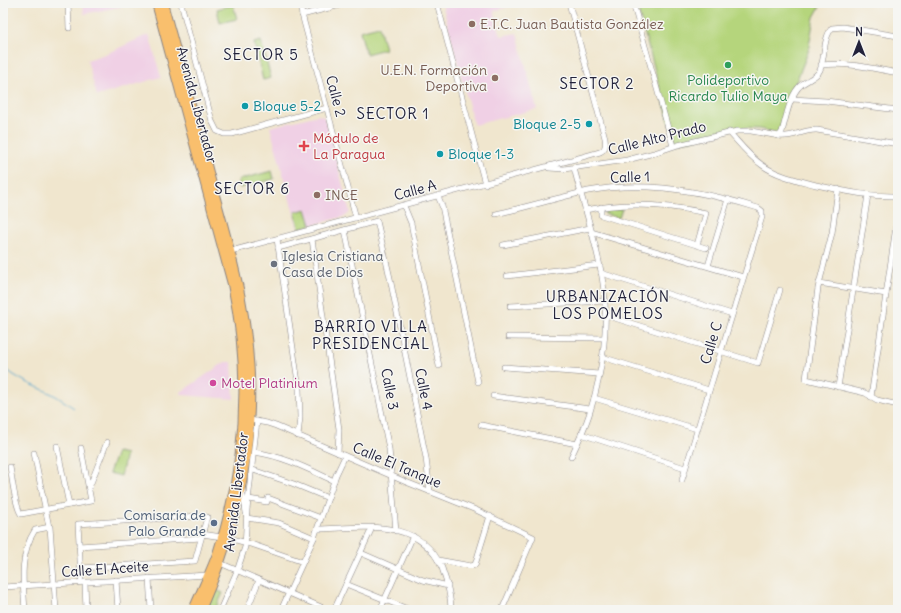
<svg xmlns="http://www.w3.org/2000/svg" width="901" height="613" viewBox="0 0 901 613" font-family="Delius,sans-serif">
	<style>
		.built { fill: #f0d0e5 }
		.green { fill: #b5d57c; stroke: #6c7c5c }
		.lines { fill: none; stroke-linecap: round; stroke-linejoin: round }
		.stream { stroke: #53a6cf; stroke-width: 1 }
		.street-casing { stroke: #898484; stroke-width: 6 }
		.primary-casing { stroke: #898484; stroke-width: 10 }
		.street { stroke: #fff; stroke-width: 5 }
		.primary { stroke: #f9bf6d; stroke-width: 8 }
		.education-dot { fill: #8d6e63; stroke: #f6f6f2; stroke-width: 1.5 }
		.leisure-dot { fill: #2e9e5b; stroke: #f6f6f2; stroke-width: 1.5 }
		.culture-dot { fill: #0f9aa8; stroke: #f6f6f2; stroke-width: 1.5 }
		.health-dot { fill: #e0444e; stroke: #f6f6f2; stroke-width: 1.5 }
		.worship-dot { fill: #6b7280; stroke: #f6f6f2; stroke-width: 1.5 }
		.hotel-dot { fill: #d1479c; stroke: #f6f6f2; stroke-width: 1.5 }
		.service-dot { fill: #5c6f8a; stroke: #f6f6f2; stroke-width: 1.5 }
		.labels { text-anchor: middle; stroke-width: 3; stroke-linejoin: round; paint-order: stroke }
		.education-label { font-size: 14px; fill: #785e54; stroke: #f6f6f2; text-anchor: start }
		.leisure-label { font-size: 14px; fill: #27864d; stroke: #f6f6f2 }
		.street-label { font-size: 14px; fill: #22223b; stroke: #f6f6f2 }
		.culture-label { font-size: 14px; fill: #0d838f; stroke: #f6f6f2; text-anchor: start }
		.health-label { font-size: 14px; fill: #be3a42; stroke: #f6f6f2; text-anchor: start }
		.worship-label { font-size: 14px; fill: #5b616d; stroke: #f6f6f2; text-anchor: start }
		.hotel-label { font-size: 14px; fill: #b23c85; stroke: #f6f6f2; text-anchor: start }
		.service-label { font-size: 14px; fill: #4e5e75; stroke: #f6f6f2; text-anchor: end }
		.neighbourhood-label { font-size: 15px; letter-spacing: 1px; fill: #22223b; stroke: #f6f6f2 }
	</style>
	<rect width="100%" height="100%" fill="#f6f6f2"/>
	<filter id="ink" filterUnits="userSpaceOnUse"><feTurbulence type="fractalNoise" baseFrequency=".025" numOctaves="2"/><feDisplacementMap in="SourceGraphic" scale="8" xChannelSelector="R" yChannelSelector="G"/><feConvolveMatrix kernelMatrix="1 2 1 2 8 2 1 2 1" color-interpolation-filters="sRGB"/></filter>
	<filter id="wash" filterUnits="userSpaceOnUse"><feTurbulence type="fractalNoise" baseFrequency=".012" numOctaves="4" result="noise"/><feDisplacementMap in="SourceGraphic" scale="16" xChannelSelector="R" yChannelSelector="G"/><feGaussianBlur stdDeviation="0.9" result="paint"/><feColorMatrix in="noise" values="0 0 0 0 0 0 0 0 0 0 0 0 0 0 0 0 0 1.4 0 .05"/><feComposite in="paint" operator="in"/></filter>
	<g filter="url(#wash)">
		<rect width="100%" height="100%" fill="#f0e6ce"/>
		<g class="built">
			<path d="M83,3H139L84,14Z"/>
			<path d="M442,3H521L494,11L501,36L517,33L537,109L474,125Z"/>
			<path d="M149,34L161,77L97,96L87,60L108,53Z"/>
			<path d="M318,115L323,116L326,121L350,212L346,216L298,229L270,127Z"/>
			<path d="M225,362H232L234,399L182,395L181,392Z"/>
		</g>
		<g class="green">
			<path d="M636,3H822L814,17L808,52L792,92L778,133L759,129L737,128L678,143L675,142Z"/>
			<path d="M233,5L237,19L220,23L217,9Z"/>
			<path d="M379,26L385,49L366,54L360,31Z"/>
			<path d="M261,41L271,78L263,80L254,43Z"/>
			<path d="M272,171L274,179L240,188L238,180Z"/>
			<path d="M306,209L311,225L299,228L295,212Z"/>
			<path d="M608,209H622L619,218L605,214V210Z"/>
			<path d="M117,452L126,454L121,476L109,473Z"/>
			<path d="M214,589L223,593L215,610H205Z"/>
		</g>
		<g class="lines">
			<path class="stream" d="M3,366C15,379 34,385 50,393C59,397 66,403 74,408"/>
		</g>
	</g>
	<g filter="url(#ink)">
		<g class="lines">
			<defs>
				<g id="street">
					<path d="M68,3L69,28"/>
					<path d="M181,3L212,121L217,131L224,134H232L327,108"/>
					<path d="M299,3L356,218"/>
					<path d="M437,3L485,184"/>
					<path d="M633,3L673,146"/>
					<path d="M302,15L348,3"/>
					<path d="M821,65C847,62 872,68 898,73"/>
					<path d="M792,99L826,101L898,110"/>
					<path d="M729,132C740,144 749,156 762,165C777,176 798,180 816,185C844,191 869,197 898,196"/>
					<path d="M779,136C793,138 804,129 817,130L898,144"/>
					<path d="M549,168L564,169L627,160L654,153L678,145L737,131H751L779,136L782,132C786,118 789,99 798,88C804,80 816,79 820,70C825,58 823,38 832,28L843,27L898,36"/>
					<path d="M838,189L832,233L818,288L806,379L865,393L877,400L898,405"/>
					<path d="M438,196L442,206L478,382"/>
					<path d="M404,206L411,223L439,366"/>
					<path d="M601,207V215L706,248"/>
					<path d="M585,210C624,202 666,204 706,213L697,245"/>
					<path d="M496,214C527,207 557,198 588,191C645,180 704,191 758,208L762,211V217L682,480"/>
					<path d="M345,230L389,449L396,531"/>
					<path d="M591,232L743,277"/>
					<path d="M277,239L299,389L300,417L298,436"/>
					<path d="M312,239L339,429L338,453"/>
					<path d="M503,245L590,228"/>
					<path d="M278,248L377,221L390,278L426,458L430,492"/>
					<path d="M231,251L575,159L600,152C606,149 606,145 605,138L569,3"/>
					<path d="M708,266L728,199"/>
					<path d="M601,273L732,314"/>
					<path d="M507,276L599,265"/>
					<path d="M819,283L886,294"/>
					<path d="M510,306L605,301"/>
					<path d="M605,315L758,363L780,290"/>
					<path d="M508,337L604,338"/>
					<path d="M602,357L709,390"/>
					<path d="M504,367L599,374"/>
					<path d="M838,387L868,195"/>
					<path d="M493,396L590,409"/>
					<path d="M871,397L898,213"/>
					<path d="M594,398L697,429"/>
					<path d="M250,420L267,423L276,426L406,482L476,510L533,537L502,610"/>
					<path d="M481,425L577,444"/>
					<path d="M581,434L685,468"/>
					<path d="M57,446L69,505"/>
					<path d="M254,452C283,456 308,469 334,481"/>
					<path d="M34,453L49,527"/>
					<path d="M571,457C577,444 584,430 589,415C603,372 610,322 602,277C596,240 583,204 574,168"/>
					<path d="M10,467C12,477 15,507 21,514L91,501L81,448"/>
					<path d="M253,470L294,484L328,498"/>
					<path d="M89,488L107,442"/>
					<path d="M242,490L247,518L279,523L314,538"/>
					<path d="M249,499L267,502L268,498L321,518"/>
					<path d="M318,529C363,528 420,517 442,568C447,582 451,596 451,610"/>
					<path d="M202,534L222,537"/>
					<path d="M229,538L254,545L303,562"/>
					<path d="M79,546L201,538"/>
					<path d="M361,553L423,580L448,586"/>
					<path d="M438,560L471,566L475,565L490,516"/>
					<path d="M220,563L328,610"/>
					<path d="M81,568L195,561L207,517L199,516L78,524C79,542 80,560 81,578"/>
					<path d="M149,578L151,610"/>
					<path d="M116,580L118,610"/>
					<path d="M85,582L86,610"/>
					<path d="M346,584L410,610"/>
					<path d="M3,587L208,575"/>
					<path d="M25,610C23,582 19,555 35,530L50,527L56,610"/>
					<path d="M220,610L237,571L245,547L247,510L257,421"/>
					<path d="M247,610L259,580"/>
					<path d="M281,610L314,538L336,475L345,456"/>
					<path d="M334,610L372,528"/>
					<path d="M380,610L413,536"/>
				</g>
				<g id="primary">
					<path d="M156,3L232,284C251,374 246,466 217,554C210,573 201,591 193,610"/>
					<path d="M163,3C180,65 197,126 213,188C234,262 253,329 250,407C248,480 230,544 201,610"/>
				</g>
			</defs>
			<use href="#street" class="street-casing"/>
			<use href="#primary" class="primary-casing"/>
			<use href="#street" class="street"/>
			<use href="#primary" class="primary"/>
		</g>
	</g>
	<g class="education-dot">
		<circle cx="472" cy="24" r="4"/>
		<circle cx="495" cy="78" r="4"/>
		<circle cx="317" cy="195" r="4"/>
	</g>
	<circle class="leisure-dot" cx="728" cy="65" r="4"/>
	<g class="culture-dot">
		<circle cx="245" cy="106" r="4"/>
		<circle cx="589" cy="124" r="4"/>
		<circle cx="440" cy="154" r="4"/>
	</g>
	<path class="health-dot" d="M302 140h4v4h4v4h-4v4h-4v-4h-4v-4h4z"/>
	<circle class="worship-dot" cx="274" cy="264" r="4"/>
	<circle class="hotel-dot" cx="213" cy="383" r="4"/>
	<circle class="service-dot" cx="214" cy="523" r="4"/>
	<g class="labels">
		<g class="education-label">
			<text x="480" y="29">E.T.C. Juan Bautista González</text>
			<text x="487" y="75" text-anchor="end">U.E.N. Formación<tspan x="487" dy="16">Deportiva</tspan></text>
			<text x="325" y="200">INCE</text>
		</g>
		<g class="leisure-label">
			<text x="728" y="85">Polideportivo<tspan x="728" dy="16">Ricardo Tulio Maya</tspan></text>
		</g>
		<g class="street-label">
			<text transform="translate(336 96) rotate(75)" y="5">Calle 2</text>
			<text transform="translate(197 105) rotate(75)" y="5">Avenida Libertador</text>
			<text transform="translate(657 138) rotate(-14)" y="5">Calle Alto Prado</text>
			<text transform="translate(630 177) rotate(-2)" y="5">Calle 1</text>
			<text transform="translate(415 190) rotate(-15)" y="5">Calle A</text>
			<text transform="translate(711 343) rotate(-73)" y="5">Calle C</text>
			<text transform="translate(390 389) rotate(79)" y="5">Calle 3</text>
			<text transform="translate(424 389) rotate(79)" y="5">Calle 4</text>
			<text transform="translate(397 465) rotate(23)" y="5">Calle El Tanque</text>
			<text transform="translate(236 492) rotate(-83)" y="5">Avenida Libertador</text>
			<text transform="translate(105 569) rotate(-4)" y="5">Calle El Aceite</text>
		</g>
		<g class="culture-label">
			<text x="253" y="111">Bloque 5-2</text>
			<text x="581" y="129" text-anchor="end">Bloque 2-5</text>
			<text x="448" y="159">Bloque 1-3</text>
		</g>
		<g class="health-label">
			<text x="313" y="143">Módulo de<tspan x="313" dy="16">La Paragua</tspan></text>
		</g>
		<g class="worship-label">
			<text x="282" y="261">Iglesia Cristiana<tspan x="282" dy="16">Casa de Dios</tspan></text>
		</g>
		<g class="hotel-label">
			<text x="221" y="388">Motel Platinium</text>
		</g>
		<g class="service-label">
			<text x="206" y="520">Comisaría de<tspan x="206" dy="16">Palo Grande</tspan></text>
		</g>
		<g class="neighbourhood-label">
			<text x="261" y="60">SECTOR 5</text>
			<text x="597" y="89">SECTOR 2</text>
			<text x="393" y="119">SECTOR 1</text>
			<text x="252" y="194">SECTOR 6</text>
			<text x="608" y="302">URBANIZACIÓN<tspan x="608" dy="17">LOS POMELOS</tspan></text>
			<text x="371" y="332">BARRIO VILLA<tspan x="371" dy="17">PRESIDENCIAL</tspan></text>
		</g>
	</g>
	<rect width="901" height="613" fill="none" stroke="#f6f6f2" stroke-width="16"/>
	<g transform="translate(859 42)" stroke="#f6f6f2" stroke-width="3" paint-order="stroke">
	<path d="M0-3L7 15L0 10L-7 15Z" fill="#22223b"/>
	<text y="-6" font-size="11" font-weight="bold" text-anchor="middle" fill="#22223b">N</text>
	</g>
</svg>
